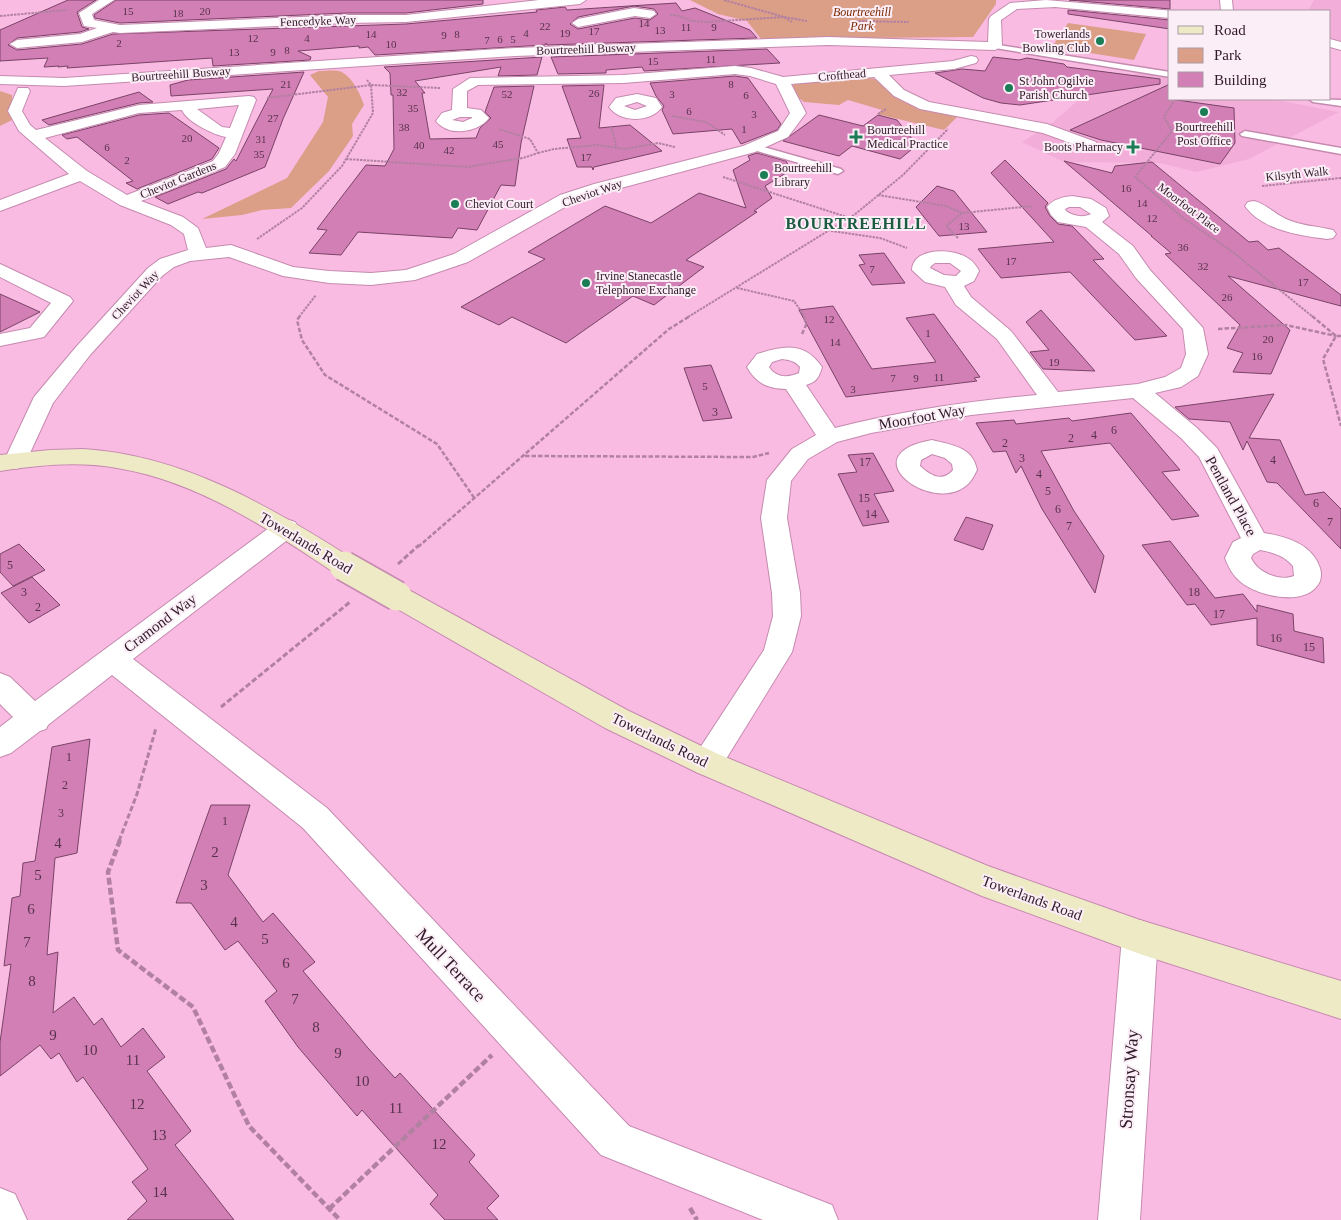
<svg xmlns="http://www.w3.org/2000/svg" width="1341" height="1220" viewBox="0 0 1341 1220" font-family="Georgia,serif">
	<style>
		.built { fill: #f2add9 }
		.green { fill: #db9e87 }
		.building { fill: #d27fb6; stroke: #794366; fill-rule: evenodd }
		.lines { fill: none; stroke-linecap: round; stroke-linejoin: round }
		.lane-casing { stroke: #c58aaf; stroke-width: 3 }
		.street-casing { stroke: #c58aaf; stroke-width: 2 }
		.secondary-casing { stroke: #c58aaf; stroke-width: 2 }
		.path-far3 { stroke: #b281a1; stroke-width: 2; stroke-dasharray: 2.5 1; stroke-linecap: butt }
		.path-far2 { stroke: #b281a1; stroke-width: 2.5; stroke-dasharray: 4.5 2; stroke-linecap: butt }
		.path-far1 { stroke: #b281a1; stroke-width: 3; stroke-dasharray: 5.5 2.5; stroke-linecap: butt }
		.path { stroke: #b281a1; stroke-width: 4.5; stroke-dasharray: 7 3; stroke-linecap: butt }
		.lane { fill: #fff; fill-rule: evenodd }
		.street { fill: #fff; fill-rule: evenodd }
		.secondary { fill: #efeac6; fill-rule: evenodd }
		.secondary-bridge-casing { stroke: #c58aaf; stroke-width: 32; stroke-linecap: butt }
		.secondary-bridge { stroke: #efeac6; stroke-width: 29 }
		.poi-dot { fill: #1a7d56; stroke: #fbeef6; stroke-width: 2 }
		.labels { text-anchor: middle; stroke-width: 4; stroke-linejoin: round; paint-order: stroke }
		.far-number-label { font-size: 11px; fill: #58324c }
		.far-park-label { font-size: 12px; font-style: italic; fill: #7a2800; stroke: #fbeef6 }
		.far-street-label { font-size: 12px; fill: #301928; stroke: #fbeef6 }
		.far-poi-label { font-size: 12px; fill: #301928; stroke: #fbeef6; text-anchor: start }
		.number-label { font-size: 12px; fill: #58324c }
		.street-label { font-size: 15px; fill: #301928; stroke: #fbeef6 }
		.near-number-label { font-size: 15px; fill: #58324c }
		.far-district-label { font-size: 16px; font-weight: bold; letter-spacing: 1px; fill: #1b5b40; stroke: #fbeef6 }
		.near-street-label { font-size: 18px; fill: #301928; stroke: #fbeef6 }
	</style>
	<rect width="100%" height="100%" fill="#fabbe3"/>
	<g class="built">
		<path d="M1314,0H1341V42L1330,38V11H1308Z"/>
		<path d="M1140,73L1170,79V99H1272L1339,112L1249,159L1197,172L1159,163L1064,162L1022,142L1052,123L1100,81Z"/>
	</g>
	<g class="green">
		<path d="M690,0H996V4L973,37L761,39L747,21L718,14Z"/>
		<path d="M1068,23L1146,34L1134,60L1052,47Z"/>
		<path d="M319,71C325,71 333,70 339,71C351,74 361,95 364,105L352,124L353,136L329,171L291,208L262,210L242,215L202,219L287,178L323,122L328,97L310,75Z"/>
		<path d="M868,78C884,79 893,96 907,103C923,110 942,112 958,116L944,130L877,114L882,110L848,100L839,105L804,102L799,98L792,88L794,84L800,83Z"/>
		<path d="M0,91L12,95V120L0,126Z"/>
	</g>
	<g class="building">
		<path d="M68,0H96L77,12L82,27L89,29L80,32L17,38L8,45L17,50L82,44L113,34L406,24L537,12L536,10L565,7L567,10L676,3L682,11L695,8L750,30L757,38L547,45L546,43L545,45L375,55L368,47L359,48V46L298,51L311,57L310,60L213,66L212,58L67,68L68,66L58,67L59,66L44,67L48,58L0,61V30ZM634,6L654,9L658,14L650,20L635,18L578,29L570,24L578,17Z"/>
		<path d="M116,0H483V4L406,13H347L120,23L95,18L94,15Z"/>
		<path d="M1069,0H1170V9Z"/>
		<path d="M1068,10L1170,20V29L1068,14Z"/>
		<path d="M767,49L780,63L644,71L642,67L606,70V73L558,74L551,57Z"/>
		<path d="M542,57L537,75L498,76L501,67L415,81L425,93H422L430,139L476,138L480,128L491,118L485,112L494,87L534,86L521,143L515,186L501,185L477,230L458,228L452,238L358,232L341,255L309,253L327,230L317,229L366,165L385,166L394,149L393,95H391L390,73L384,67Z"/>
		<path d="M993,57L1019,60L1027,58L1064,64L1067,67L1160,79V84L1020,105L1001,103L983,98L935,73L962,69L985,71Z"/>
		<path d="M304,72L283,119L265,167L202,193L198,192L168,204L155,197L226,169L234,159L236,161L273,89L171,96L170,85L188,80Z"/>
		<path d="M735,76L748,78L781,124L777,130L741,144L732,129L673,134L662,110L664,106L656,96L650,83Z"/>
		<path d="M1170,84V99L1234,108L1235,143L1220,164L1101,140L1070,130Z"/>
		<path d="M604,85L599,128L630,125L662,151L594,167L593,170L592,167H577L567,139L581,138L562,86Z"/>
		<path d="M139,92L153,102L139,103L49,125L42,120Z"/>
		<path d="M169,113L219,148L212,159L137,189L126,183L133,181L77,137L67,139L62,135L139,115Z"/>
		<path d="M819,115L863,126L878,115L897,120L917,145L900,159L852,146L839,156L783,141Z"/>
		<path d="M757,153L786,161L791,170L765,186L772,198L754,211L757,212L686,260L704,267L654,305L633,296L566,343L512,317L499,325L461,307L545,259L528,252L605,206L651,223L699,193L746,208L733,170L750,160L748,156Z"/>
		<path d="M1005,160L1048,203L1045,207L1050,216L1058,224L1072,226L1104,259L1093,260L1167,336L1135,340L1070,272L1001,278L978,249L1054,242L991,173Z"/>
		<path d="M1064,161L1112,173L1115,166L1152,162L1249,242L1258,241L1268,250L1279,248L1341,295V306L1228,276L1290,330L1271,374L1233,372L1243,353L1227,348L1240,325L1165,254L1171,253L1151,236H1152Z"/>
		<path d="M937,186L954,191L987,232L939,236L916,207Z"/>
		<path d="M884,253L905,283L872,285L859,265L865,264L859,255Z"/>
		<path d="M0,294L40,312L0,332Z"/>
		<path d="M833,306L872,369L936,362L906,318L934,314L980,377L974,378L977,381L846,397L799,310Z"/>
		<path d="M1041,310L1095,371L1043,369L1030,352L1049,350L1026,322Z"/>
		<path d="M711,365L719,385L732,418L703,421L684,368Z"/>
		<path d="M1274,394L1249,438L1280,440L1305,495L1324,492L1341,509V549L1277,483L1267,482L1247,441L1243,450L1230,422L1189,419L1175,407Z"/>
		<path d="M1131,413L1180,470L1162,472L1199,516L1172,520L1110,443L1041,451L1074,511L1104,556L1095,593L1042,509L1021,466L1016,473L1006,451L993,452L976,423L1014,420L1016,424L1069,418L1072,421Z"/>
		<path d="M873,453L894,491L874,494L889,522L863,526L838,474L857,472L848,455Z"/>
		<path d="M966,517L993,525L983,550L954,540Z"/>
		<path d="M1170,541L1215,598L1243,594L1257,612V605L1293,614L1294,631L1323,638L1324,663L1257,645V618L1211,625L1195,604L1187,605L1142,545Z"/>
		<path d="M19,544L45,570L13,586L0,572V554Z"/>
		<path d="M32,577L60,605L29,623L1,593Z"/>
		<path d="M90,739L77,853L55,858L47,955L58,952L53,1013L74,997L94,1025L102,1018L121,1047L143,1028L165,1057L147,1071L191,1131L175,1145L234,1220H127L147,1201L132,1182L148,1169L83,1077L77,1082L59,1053L51,1059L40,1045L0,1076V1042L11,964L4,966L12,898L20,896L23,863L35,861L52,747Z"/>
		<path d="M211,805H250L228,875L263,922L273,913L315,962L303,971L368,1048L395,1078L400,1073L475,1155L469,1162L499,1196L487,1208L498,1220H445L430,1204L438,1195L362,1110L357,1116L298,1047L265,1001L277,991L238,941L225,950L191,903H176Z"/>
	</g>
	<g class="lines">
		<defs>
			<g id="lane">
				<path d="M992,44L1170,72V77L995,48H992Z"/>
				<path d="M1309,99L1341,100V106L1313,102Z"/>
				<path d="M1245,131L1341,148V154L1242,136L1240,134Z"/>
				<path d="M753,144L841,169L843,171L838,174L750,149V145Z"/>
			</g>
			<g id="street">
				<path d="M99,0H114L92,14L94,20L120,25L347,15H406L539,0H586L580,4L406,22L347,23L120,33L113,32L82,42L17,48L10,44L17,40L80,34L97,28L84,26L79,13Z"/>
				<path d="M1046,0L1174,11H1170V18L1055,7L1017,9L1001,20L1002,46L995,50L828,45L515,56L64,86L0,84V76L64,78L515,48L828,37L988,42L989,19L991,16L1010,3Z"/>
				<path d="M1220,0H1232L1233,11H1221Z"/>
				<path d="M634,8L654,11L656,14L650,18L635,16L578,27L572,23L578,19Z"/>
				<path d="M1330,39L1341,42V50L1330,47Z"/>
				<path d="M971,56L976,57L978,60L976,63L954,69L889,75L904,90L929,102L1047,124L1096,142L1098,145L1096,148H1084L1043,133L920,109L894,96L874,77L791,84L806,113L788,137L755,152L606,192L572,203L468,262L415,280L371,285L329,283L283,276L229,257L190,261L174,267L162,276L90,355L53,403L24,466L16,469L8,466L4,461L34,397L76,347L148,268L160,259L188,250L184,234L171,225L120,205L80,181L0,211V200L69,174L19,131L8,111L18,88H28L30,91L22,111L30,125L36,130L139,105L249,96L254,97L256,100L235,154L225,167L141,201L183,217L198,228L206,248L231,245L293,267L329,271L371,273L406,270L454,254L560,195L594,184L743,146L778,131L790,113L776,84L750,76L735,74L623,83L478,85L467,91V108L481,110L489,118C478,133 448,137 436,121L442,113L452,110L453,89L470,78L623,75L735,66L751,68L783,77L953,61ZM239,105L230,128L222,127L197,109ZM182,110C187,122 214,135 226,137L219,153L213,161L127,195L87,171L45,138L139,113ZM460,117H472V118L463,122L452,120Z"/>
				<path d="M637,94L656,98L662,107C651,123 620,123 609,107L616,98ZM637,102L647,106L635,110L624,106Z"/>
				<path d="M1072,196L1091,199L1106,208L1109,216L1102,222L1133,246L1150,270L1203,328L1208,354L1198,376L1181,387L1155,393L1197,428L1217,448L1264,533C1287,537 1312,544 1320,568C1322,574 1321,582 1317,586C1302,606 1259,596 1242,583C1233,576 1229,568 1225,558L1233,542L1241,538L1199,457L1181,438L1133,398L971,415L871,433L837,442L808,459L791,481L787,518L800,593L801,616L792,652L718,772L707,776L696,772L691,763L696,754L764,650L773,616L772,593L761,518L767,480L792,449L816,435L786,389C768,389 756,383 747,367L757,354C783,346 804,341 822,367C819,378 816,382 806,385L835,428C901,411 969,401 1037,395L997,339L956,305L945,287L925,282L912,270C913,246 955,248 969,259C974,262 977,267 979,271L974,281L964,286L971,297L1011,331L1058,392L1138,384L1165,377L1181,368L1186,354L1183,329L1136,278L1119,254L1086,227L1058,222L1051,215L1047,207C1053,199 1063,197 1072,196ZM1069,207H1080L1091,214C1083,218 1073,216 1066,211L1065,209ZM935,263H950L961,271L956,276L944,275L930,268L931,266ZM782,359C790,360 795,361 800,367L799,373C788,378 776,378 769,367L772,362ZM1260,550C1272,552 1285,556 1293,566L1294,576C1279,582 1257,572 1251,558L1253,554Z"/>
				<path d="M1254,201C1266,204 1275,214 1286,219C1301,226 1317,226 1333,230L1336,234L1333,238L1327,239C1300,236 1262,230 1245,206L1248,202Z"/>
				<path d="M0,264L70,297L73,301L44,337L0,346V334L30,328L51,303L0,277Z"/>
				<path d="M932,440C952,445 973,447 977,470C975,474 972,480 969,483C936,518 848,455 932,440ZM932,454L945,458L952,464L953,470C942,483 930,475 920,466L921,460Z"/>
				<path d="M286,519L295,522L299,528L295,534L133,659L327,808L629,1126L832,1205L838,1220H763L601,1155L303,828L112,675L48,725L46,729L40,731L11,753L0,757V727L13,717L0,704V673L10,677L35,701L277,522Z"/>
				<path d="M1140,920L1153,925L1158,937L1140,1220H1098L1122,937L1127,925Z"/>
				<path d="M0,1188L15,1194L27,1220H0Z"/>
			</g>
			<g id="secondary">
				<path d="M83,449C183,455 271,507 353,559L357,566L353,573L344,575L335,573C269,529 197,481 117,468C78,461 39,465 0,471V455L50,450Z"/>
				<path d="M397,586L407,589L627,710L718,754L988,866L1140,920L1341,981V1019L1140,954L982,896L696,772L605,728L387,603L383,596L387,589Z"/>
			</g>
		</defs>
		<use href="#lane" class="lane-casing"/>
		<use href="#street" class="street-casing"/>
		<use href="#secondary" class="secondary-casing"/>
		<g class="path-far3">
			<path d="M724,0L784,17L792,22"/>
			<path d="M670,15H676L692,21L706,22L784,17L807,21"/>
			<path d="M0,16L67,10"/>
			<path d="M855,21L909,22"/>
			<path d="M267,98L371,85L440,88"/>
			<path d="M1175,99L1164,117L1172,131L1135,177L1183,218L1233,252L1313,317"/>
			<path d="M878,114L886,109"/>
			<path d="M672,116L706,122L725,135"/>
			<path d="M611,127L616,144L615,148"/>
			<path d="M538,153L554,149L597,145L625,149L658,143L675,147"/>
			<path d="M346,159L467,167L523,158L538,153L530,139L499,129"/>
			<path d="M723,177L850,218"/>
			<path d="M1262,186L1341,178"/>
			<path d="M878,195L946,206L962,213"/>
			<path d="M831,231L880,238L907,248"/>
			<path d="M958,238L946,226L962,213L1033,206"/>
			<path d="M257,239L302,208L342,166L373,113L371,85L367,80"/>
			<path d="M737,288L794,301L805,317"/>
			<path d="M299,317L316,295"/>
			<path d="M688,317L854,215L903,175L948,129"/>
		</g>
		<g class="path-far2">
			<path d="M300,316L297,320L302,340L325,375L437,444L475,499"/>
			<path d="M1312,316L1336,336"/>
			<path d="M1218,329L1286,325L1336,336"/>
			<path d="M802,334L806,325L804,316"/>
			<path d="M1341,336H1336L1323,359L1341,426"/>
			<path d="M525,456L753,457L769,453"/>
			<path d="M418,547L669,329L690,316"/>
		</g>
		<g class="path-far1">
			<path d="M398,564L419,545"/>
			<path d="M221,707L350,602"/>
			<path d="M119,841L137,794L156,728"/>
		</g>
		<g class="path">
			<path d="M120,840L108,872L118,950L193,1007L249,1126L340,1220"/>
			<path d="M690,1208L697,1220"/>
			<path d="M329,1209L492,1055"/>
		</g>
		<use href="#lane" class="lane"/>
		<use href="#street" class="street"/>
		<use href="#secondary" class="secondary"/>
		<defs>
			<path id="secondary-bridge" d="M344,566L397,596"/>
		</defs>
		<use href="#secondary-bridge" class="secondary-bridge-casing"/>
		<use href="#secondary-bridge" class="secondary-bridge"/>
	</g>
	<g class="poi-dot">
		<circle cx="1100" cy="41" r="5"/>
		<circle cx="1009" cy="88" r="5"/>
		<circle cx="1204" cy="112" r="5"/>
		<path d="M853.5 129.5h5v5h5v5h-5v5h-5v-5h-5v-5h5z"/>
		<path d="M1130.5 139.5h5v5h5v5h-5v5h-5v-5h-5v-5h5z"/>
		<circle cx="764" cy="175" r="5"/>
		<circle cx="455" cy="204" r="5"/>
		<circle cx="586" cy="283" r="5"/>
	</g>
	<g class="labels">
		<g class="far-number-label">
			<text x="128" y="15">15</text>
			<text x="205" y="15">20</text>
			<text x="178" y="17">18</text>
			<text x="644" y="27">14</text>
			<text x="545" y="30">22</text>
			<text x="686" y="31">11</text>
			<text x="714" y="31">9</text>
			<text x="660" y="34">13</text>
			<text x="594" y="35">17</text>
			<text x="526" y="37">4</text>
			<text x="565" y="37">19</text>
			<text x="371" y="38">14</text>
			<text x="457" y="38">8</text>
			<text x="444" y="39">9</text>
			<text x="253" y="42">12</text>
			<text x="307" y="42">4</text>
			<text x="500" y="43">6</text>
			<text x="513" y="43">5</text>
			<text x="487" y="44">7</text>
			<text x="119" y="47">2</text>
			<text x="391" y="48">10</text>
			<text x="287" y="54">8</text>
			<text x="234" y="56">13</text>
			<text x="273" y="56">9</text>
			<text x="711" y="63">11</text>
			<text x="653" y="65">15</text>
			<text x="286" y="88">21</text>
			<text x="731" y="88">8</text>
			<text x="402" y="96">32</text>
			<text x="594" y="97">26</text>
			<text x="507" y="98">52</text>
			<text x="672" y="98">3</text>
			<text x="746" y="99">6</text>
			<text x="413" y="112">35</text>
			<text x="689" y="115">6</text>
			<text x="754" y="118">3</text>
			<text x="273" y="122">27</text>
			<text x="404" y="131">38</text>
			<text x="744" y="133">1</text>
			<text x="187" y="142">20</text>
			<text x="261" y="143">31</text>
			<text x="498" y="148">45</text>
			<text x="419" y="149">40</text>
			<text x="107" y="151">6</text>
			<text x="449" y="154">42</text>
			<text x="259" y="158">35</text>
			<text x="586" y="161">17</text>
			<text x="127" y="164">2</text>
			<text x="1126" y="192">16</text>
			<text x="1142" y="207">14</text>
			<text x="1152" y="222">12</text>
			<text x="964" y="230">13</text>
			<text x="1183" y="251">36</text>
			<text x="1011" y="265">17</text>
			<text x="1203" y="270">32</text>
			<text x="872" y="273">7</text>
			<text x="1303" y="286">17</text>
			<text x="1227" y="301">26</text>
			<text x="829" y="323">12</text>
			<text x="928" y="337">1</text>
			<text x="1268" y="343">20</text>
			<text x="835" y="346">14</text>
			<text x="1257" y="360">16</text>
			<text x="1054" y="366">19</text>
			<text x="939" y="381">11</text>
			<text x="893" y="382">7</text>
			<text x="916" y="382">9</text>
			<text x="705" y="390">5</text>
			<text x="853" y="393">3</text>
		</g>
		<g class="far-park-label">
			<text x="862" y="16">Bourtreehill<tspan x="862" dy="14">Park</tspan></text>
		</g>
		<g class="far-street-label">
			<text transform="translate(318 21) rotate(-2)" y="4">Fencedyke Way</text>
			<text transform="translate(586 49) rotate(-2)" y="4">Bourtreehill Busway</text>
			<text transform="translate(181 74) rotate(-4)" y="4">Bourtreehill Busway</text>
			<text transform="translate(842 75) rotate(-5)" y="4">Crofthead</text>
			<text transform="translate(1297 174) rotate(-6)" y="4">Kilsyth Walk</text>
			<text transform="translate(178 180) rotate(-22)" y="4">Cheviot Gardens</text>
			<text transform="translate(592 193) rotate(-19)" y="4">Cheviot Way</text>
			<text transform="translate(1189 208) rotate(37)" y="4">Moorfoot Place</text>
			<text transform="translate(135 295) rotate(-47)" y="4">Cheviot Way</text>
		</g>
		<g class="far-poi-label">
			<text x="1090" y="38" text-anchor="end">Towerlands<tspan x="1090" dy="14">Bowling Club</tspan></text>
			<text x="1019" y="85">St John Ogilvie<tspan x="1019" dy="14">Parish Church</tspan></text>
			<text x="1204" y="131" text-anchor="middle">Bourtreehill<tspan x="1204" dy="14">Post Office</tspan></text>
			<text x="867" y="134">Bourtreehill<tspan x="867" dy="14">Medical Practice</tspan></text>
			<text x="1123" y="151" text-anchor="end">Boots Pharmacy</text>
			<text x="774" y="172">Bourtreehill<tspan x="774" dy="14">Library</tspan></text>
			<text x="465" y="208">Cheviot Court</text>
			<text x="596" y="280">Irvine Stanecastle<tspan x="596" dy="14">Telephone Exchange</tspan></text>
		</g>
		<g class="number-label">
			<text x="715" y="416">3</text>
			<text x="1114" y="434">6</text>
			<text x="1094" y="439">4</text>
			<text x="1071" y="442">2</text>
			<text x="1005" y="447">2</text>
			<text x="1022" y="462">3</text>
			<text x="1273" y="464">4</text>
			<text x="865" y="466">17</text>
			<text x="1039" y="478">4</text>
			<text x="1048" y="495">5</text>
			<text x="864" y="502">15</text>
			<text x="1316" y="507">6</text>
			<text x="1058" y="513">6</text>
			<text x="871" y="518">14</text>
			<text x="1330" y="526">7</text>
			<text x="1069" y="530">7</text>
			<text x="10" y="569">5</text>
			<text x="24" y="596">3</text>
			<text x="1194" y="596">18</text>
			<text x="38" y="611">2</text>
			<text x="1219" y="618">17</text>
			<text x="1276" y="642">16</text>
			<text x="1309" y="651">15</text>
			<text x="69" y="761">1</text>
			<text x="65" y="789">2</text>
			<text x="61" y="817">3</text>
			<text x="225" y="825">1</text>
		</g>
		<g class="street-label">
			<text transform="translate(922 417) rotate(-10)" y="5">Moorfoot Way</text>
			<text transform="translate(1231 496) rotate(61)" y="5">Pentland Place</text>
			<text transform="translate(306 543) rotate(31)" y="5">Towerlands Road</text>
			<text transform="translate(160 623) rotate(-37)" y="5">Cramond Way</text>
			<text transform="translate(660 740) rotate(26)" y="5">Towerlands Road</text>
			<text transform="translate(1032 898) rotate(20)" y="5">Towerlands Road</text>
		</g>
		<g class="near-number-label">
			<text x="58" y="848">4</text>
			<text x="215" y="857">2</text>
			<text x="38" y="880">5</text>
			<text x="204" y="890">3</text>
			<text x="31" y="914">6</text>
			<text x="234" y="927">4</text>
			<text x="265" y="944">5</text>
			<text x="27" y="947">7</text>
			<text x="286" y="968">6</text>
			<text x="32" y="986">8</text>
			<text x="295" y="1004">7</text>
			<text x="316" y="1032">8</text>
			<text x="53" y="1040">9</text>
			<text x="90" y="1055">10</text>
			<text x="338" y="1058">9</text>
			<text x="133" y="1065">11</text>
			<text x="362" y="1086">10</text>
			<text x="137" y="1109">12</text>
			<text x="396" y="1113">11</text>
			<text x="159" y="1140">13</text>
			<text x="439" y="1149">12</text>
			<text x="160" y="1197">14</text>
		</g>
		<g class="far-district-label">
			<text x="856" y="229">BOURTREEHILL</text>
		</g>
		<g class="near-street-label">
			<text transform="translate(451 965) rotate(47)" y="6">Mull Terrace</text>
			<text transform="translate(1129 1079) rotate(-86)" y="6">Stronsay Way</text>
		</g>
	</g>
	<rect x="1168" y="10" width="162" height="90" fill="#fbeef6" stroke="#aa99a4"/>
	<rect x="1178" y="26" width="25" height="8" fill="#efeac6" stroke="#aa99a4"/>
	<text x="1214" y="35" font-size="15" fill="#301928">Road</text>
	<rect x="1178" y="48" width="25" height="15" fill="#db9e87" stroke="#aa99a4"/>
	<text x="1214" y="60" font-size="15" fill="#301928">Park</text>
	<rect x="1178" y="72" width="25" height="15" fill="#d27fb6" stroke="#aa99a4"/>
	<text x="1214" y="85" font-size="15" fill="#301928">Building</text>
</svg>
